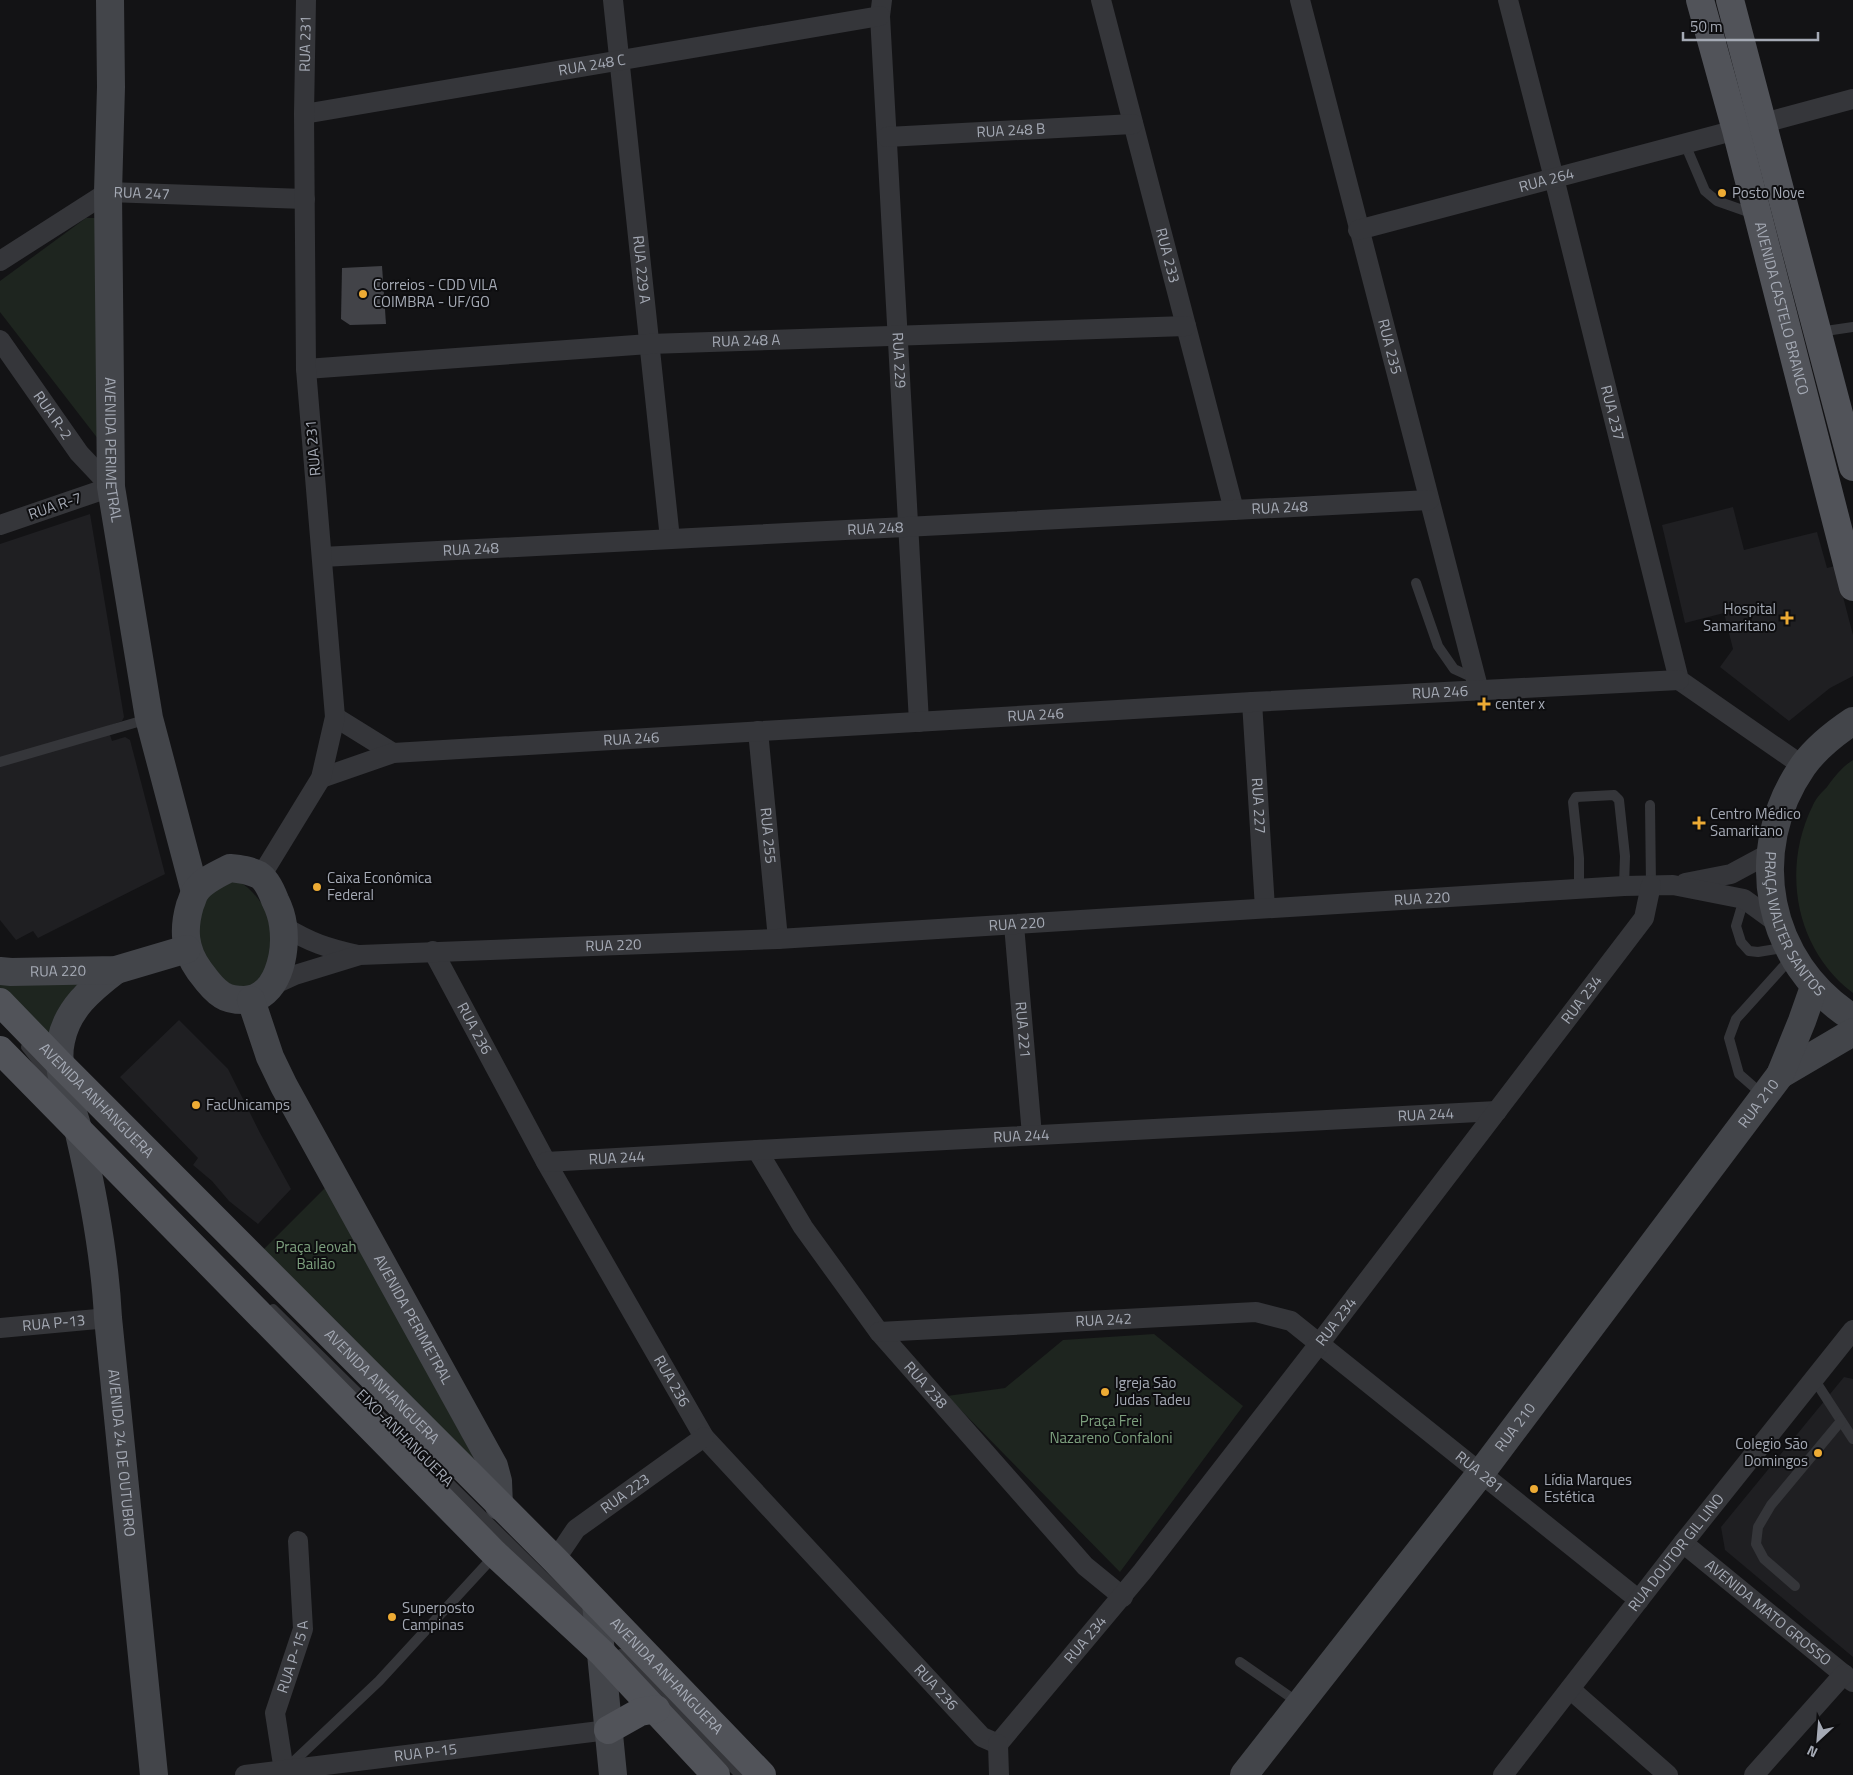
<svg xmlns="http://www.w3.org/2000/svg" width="1853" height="1775" viewBox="0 0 1853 1775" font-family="'Titillium Web',sans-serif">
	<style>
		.built { fill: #1f1f22 }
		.green { fill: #1e251f }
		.building { fill: #424348 }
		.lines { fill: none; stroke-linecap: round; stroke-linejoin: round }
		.lane { stroke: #35363a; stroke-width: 10 }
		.street { stroke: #35363a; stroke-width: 20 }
		.secondary { stroke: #43454a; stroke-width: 28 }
		.primary { stroke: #515359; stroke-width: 28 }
		.poi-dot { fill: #edab34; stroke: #0e0e10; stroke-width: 2 }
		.labels { text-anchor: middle; stroke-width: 4; stroke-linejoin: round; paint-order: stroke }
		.street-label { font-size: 15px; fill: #a5aab5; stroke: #0e0e10 }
		.poi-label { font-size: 15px; fill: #a5aab5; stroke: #0e0e10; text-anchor: start }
		.park-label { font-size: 15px; fill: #7da07e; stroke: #0e0e10 }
	</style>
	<rect width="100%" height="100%" fill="#131315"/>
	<g class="built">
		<path d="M1733,507L1744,550L1817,532L1827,568L1835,566L1853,635V676L1830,688L1789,721L1720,667L1733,649L1724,613L1685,623L1662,525Z"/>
		<path d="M90,514L124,717L122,721L103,728L110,735L112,741L125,737L130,740L165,874L38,938L33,931L16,940L0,920V544Z"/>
		<path d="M179,1020L228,1069L260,1133L291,1189L258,1224L229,1201L212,1181L193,1165L198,1158L120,1077Z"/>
		<path d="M1844,1377L1853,1379V1657L1725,1550L1721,1527Z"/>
	</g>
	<g class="green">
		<path d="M86,218H97L102,444L0,312V281Z"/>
		<path d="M1853,760V993C1795,949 1781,869 1813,805C1816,798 1822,792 1827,787C1835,776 1842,767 1853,760Z"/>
		<path d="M238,881C253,889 265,906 271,922C272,927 271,933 271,938C272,962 268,981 242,989L219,980L207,960L199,939L198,923L207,887Z"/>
		<path d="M88,976L74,988L48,1039L0,992V982Z"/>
		<path d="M326,1187L483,1475L256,1257Z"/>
		<path d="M1154,1334L1243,1406L1120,1572L947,1396L1005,1388L1063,1340Z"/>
	</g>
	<path class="building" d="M382,266L386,324L350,325L341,319L342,268Z"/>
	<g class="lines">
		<g class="lane">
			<path d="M1685,144L1705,191L1717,201L1754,214"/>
			<path d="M1819,332L1853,327"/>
			<path d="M1416,583L1438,646L1454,669L1476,679"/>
			<path d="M0,762L148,719"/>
			<path d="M1650,805L1651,885"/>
			<path d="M1579,889V858L1573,802L1576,797L1614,795L1619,800L1625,856L1624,886"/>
			<path d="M1744,899L1736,926L1741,942L1749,951L1758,952L1788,947"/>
			<path d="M26,1047L56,1085"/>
			<path d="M1763,1095L1739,1074L1729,1038L1736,1019L1792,957"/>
			<path d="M273,1309L592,1624"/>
			<path d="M1814,1379L1853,1439"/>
			<path d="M1795,1586L1764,1559L1756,1544L1758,1527L1771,1505L1841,1421"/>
			<path d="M621,1654L740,1775"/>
			<path d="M1240,1662L1299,1703"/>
			<path d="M289,1766L379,1681L495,1555"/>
		</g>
		<g class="street">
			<path id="s1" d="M613,0L670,539"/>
			<path id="s2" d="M882,0L880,16L919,722"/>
			<path id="s3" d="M1101,0L1234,510"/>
			<path id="s4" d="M1300,0L1479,691"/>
			<path id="s5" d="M1508,0L1554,178L1679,680L1803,766"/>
			<path id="s6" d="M304,114L880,16"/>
			<path d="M1764,123L1853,99"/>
			<path id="s7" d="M887,137L1133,124"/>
			<path id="s8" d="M1358,230L1736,130"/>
			<path id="s9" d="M0,261L108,192L305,199"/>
			<path id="s10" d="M0,340L79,453L111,487L0,525"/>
			<path id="s11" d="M306,369L649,344L1186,326"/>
			<path id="s12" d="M322,557L1429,500"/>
			<path id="s13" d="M1252,702L1265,908"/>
			<path d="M335,717L393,753"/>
			<path id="s14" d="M758,731L778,939"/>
			<path id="s15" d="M321,778L393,753L1252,702L1679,680"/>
			<path id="s16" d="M261,876L321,778L335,717L306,369L304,114L306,0"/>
			<path d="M1685,883L1731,874L1770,853"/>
			<path id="s17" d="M1014,925L1032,1135"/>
			<path d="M283,926C311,943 327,948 358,955"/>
			<path id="s18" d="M433,951L546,1162L704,1437L982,1737L998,1744"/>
			<path id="s19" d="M271,986L295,975L360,955L778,939L1624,886L1673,885L1744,899L1777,923"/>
			<path id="s20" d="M757,1150L803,1227L879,1332L1085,1566L1123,1597"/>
			<path id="s21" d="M546,1162L757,1150L1497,1111"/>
			<path id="s22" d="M0,1328L108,1318"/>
			<path id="s23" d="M879,1332L1256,1312L1291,1321L1639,1600"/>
			<path id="s24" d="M1683,1543L1853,1682"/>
			<path id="s25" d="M555,1560L576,1529L704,1437"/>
			<path d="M1570,1689L1668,1775"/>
			<path id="s26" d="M998,1744L1142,1572L1319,1344L1644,918L1651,885"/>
			<path d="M998,1744L999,1775"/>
			<path id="s27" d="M284,1771L275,1713L303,1629L298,1541"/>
			<path id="s28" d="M245,1775L608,1730"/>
			<path id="s29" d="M1503,1775L1683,1543L1853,1330"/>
			<path d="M1754,1775L1844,1674"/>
		</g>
		<g class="secondary">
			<path id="s30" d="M110,0L111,87L108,192L111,487L149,718L195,892"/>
			<path id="s31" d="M1853,721C1835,733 1816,748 1803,766C1744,851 1766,963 1853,1018"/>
			<path d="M230,868C241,869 249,870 259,875C267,880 272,892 275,900C279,908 282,917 283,925C287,953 278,999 244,1000C236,1000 228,999 222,995C212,989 205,978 199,970C184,949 183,929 190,905C192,901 193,895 196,891C204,880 218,874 230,868Z"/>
			<path id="s32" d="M116,970C91,989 67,1009 61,1041C54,1072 72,1103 79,1133C93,1193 105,1256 108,1318L154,1775"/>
			<path id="s33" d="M0,971L11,972L116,970L187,949"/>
			<path id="s34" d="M251,1000L270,1057L284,1086L494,1466L498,1481L499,1506"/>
			<path d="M1780,1075L1853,1032"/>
			<path d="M596,1603L613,1775"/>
			<path id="s35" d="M1244,1775L1480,1474L1780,1075L1802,1021L1814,987"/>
		</g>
		<g class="primary">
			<path id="s36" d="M1700,0L1736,130L1853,587"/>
			<path d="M1730,0L1853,467"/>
			<path id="s37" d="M0,1002L59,1063L555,1560L762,1775"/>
			<path d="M0,1050L495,1554L602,1653L716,1775"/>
			<path d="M608,1730L640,1712L656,1709"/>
		</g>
	</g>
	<g class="poi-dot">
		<circle cx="1722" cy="193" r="5"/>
		<circle cx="363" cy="294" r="5"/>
		<path d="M1784.5 610.5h5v5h5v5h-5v5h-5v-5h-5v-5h5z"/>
		<path d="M1481.5 696.5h5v5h5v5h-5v5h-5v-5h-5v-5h5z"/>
		<path d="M1696.5 815.5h5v5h5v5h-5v5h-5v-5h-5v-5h5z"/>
		<circle cx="317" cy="887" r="5"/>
		<circle cx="196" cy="1105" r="5"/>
		<circle cx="1105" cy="1392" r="5"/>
		<circle cx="1818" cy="1453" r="5"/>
		<circle cx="1534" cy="1489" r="5"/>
		<circle cx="392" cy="1617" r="5"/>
	</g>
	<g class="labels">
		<g class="street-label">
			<text dy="5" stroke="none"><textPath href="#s16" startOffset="852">RUA 231</textPath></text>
			<text dy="5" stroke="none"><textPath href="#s6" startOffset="292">RUA 248 C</textPath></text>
			<text dy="5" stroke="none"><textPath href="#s7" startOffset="124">RUA 248 B</textPath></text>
			<text dy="5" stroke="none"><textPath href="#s8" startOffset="195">RUA 264</textPath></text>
			<text dy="5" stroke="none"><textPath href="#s9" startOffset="162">RUA 247</textPath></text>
			<text dy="5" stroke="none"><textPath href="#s3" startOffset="264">RUA 233</textPath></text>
			<text dy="5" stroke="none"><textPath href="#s1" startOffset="271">RUA 229 A</textPath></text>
			<text dy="5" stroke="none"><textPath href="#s36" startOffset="319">AVENIDA CASTELO BRANCO</textPath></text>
			<text dy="5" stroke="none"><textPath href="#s11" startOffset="441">RUA 248 A</textPath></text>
			<text dy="5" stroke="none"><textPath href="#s4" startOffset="358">RUA 235</textPath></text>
			<text dy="5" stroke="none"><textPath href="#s2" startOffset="361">RUA 229</textPath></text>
			<text dy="5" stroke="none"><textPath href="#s5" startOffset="426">RUA 237</textPath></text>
			<text dy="5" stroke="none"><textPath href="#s10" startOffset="92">RUA R-2</textPath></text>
			<text transform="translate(313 448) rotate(-95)" y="5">RUA 231</text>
			<text dy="5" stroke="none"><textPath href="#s30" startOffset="450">AVENIDA PERIMETRAL</textPath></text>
			<text transform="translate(55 506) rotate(-19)" y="5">RUA R-7</text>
			<text dy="5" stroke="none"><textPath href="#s12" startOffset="959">RUA 248</textPath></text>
			<text dy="5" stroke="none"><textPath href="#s12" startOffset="554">RUA 248</textPath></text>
			<text dy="5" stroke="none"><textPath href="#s12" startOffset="149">RUA 248</textPath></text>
			<text dy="5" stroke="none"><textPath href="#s15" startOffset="1125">RUA 246</textPath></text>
			<text dy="5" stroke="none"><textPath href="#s15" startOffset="720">RUA 246</textPath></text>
			<text dy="5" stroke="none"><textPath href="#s15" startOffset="315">RUA 246</textPath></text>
			<text dy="5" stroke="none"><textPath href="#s13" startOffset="104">RUA 227</textPath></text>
			<text dy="5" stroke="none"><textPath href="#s14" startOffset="105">RUA 255</textPath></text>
			<text dy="5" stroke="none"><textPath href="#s19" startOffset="1158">RUA 220</textPath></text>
			<text dy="5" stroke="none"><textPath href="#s31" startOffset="238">PRAÇA WALTER SANTOS</textPath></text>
			<text dy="5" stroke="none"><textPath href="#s19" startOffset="752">RUA 220</textPath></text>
			<text dy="5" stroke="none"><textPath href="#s19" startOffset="348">RUA 220</textPath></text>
			<text dy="5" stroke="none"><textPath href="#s33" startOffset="58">RUA 220</textPath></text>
			<text dy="5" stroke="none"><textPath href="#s26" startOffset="946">RUA 234</textPath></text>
			<text dy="5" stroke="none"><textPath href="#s18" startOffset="88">RUA 236</textPath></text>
			<text dy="5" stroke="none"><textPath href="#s17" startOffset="105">RUA 221</textPath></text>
			<text dy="5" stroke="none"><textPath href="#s37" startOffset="138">AVENIDA ANHANGUERA</textPath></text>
			<text dy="5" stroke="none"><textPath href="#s35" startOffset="846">RUA 210</textPath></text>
			<text dy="5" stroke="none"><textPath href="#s21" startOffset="881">RUA 244</textPath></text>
			<text dy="5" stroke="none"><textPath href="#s21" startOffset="476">RUA 244</textPath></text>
			<text dy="5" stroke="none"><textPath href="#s21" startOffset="71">RUA 244</textPath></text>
			<text dy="5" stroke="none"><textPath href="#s34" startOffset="359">AVENIDA PERIMETRAL</textPath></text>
			<text dy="5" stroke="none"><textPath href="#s23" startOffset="225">RUA 242</textPath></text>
			<text dy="5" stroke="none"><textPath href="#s26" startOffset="541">RUA 234</textPath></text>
			<text dy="5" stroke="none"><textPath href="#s22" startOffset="54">RUA P-13</textPath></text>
			<text dy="5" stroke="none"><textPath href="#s18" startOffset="492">RUA 236</textPath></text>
			<text dy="5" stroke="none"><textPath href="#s20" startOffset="290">RUA 238</textPath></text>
			<text dy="5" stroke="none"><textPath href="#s37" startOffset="542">AVENIDA ANHANGUERA</textPath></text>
			<text dy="5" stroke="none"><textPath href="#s35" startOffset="441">RUA 210</textPath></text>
			<text transform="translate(405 1438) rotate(45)" y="5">EIXO-ANHANGUERA</text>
			<text dy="5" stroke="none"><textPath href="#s32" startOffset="510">AVENIDA 24 DE OUTUBRO</textPath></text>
			<text dy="5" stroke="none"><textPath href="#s23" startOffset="655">RUA 281</textPath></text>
			<text dy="5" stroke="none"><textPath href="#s25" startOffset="98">RUA 223</textPath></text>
			<text dy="5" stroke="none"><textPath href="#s29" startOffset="282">RUA DOUTOR GIL LINO</textPath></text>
			<text dy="5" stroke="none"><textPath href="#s24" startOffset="110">AVENIDA MATO GROSSO</textPath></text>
			<text dy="5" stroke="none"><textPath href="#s26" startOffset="136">RUA 234</textPath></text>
			<text dy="5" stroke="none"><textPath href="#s27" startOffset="118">RUA P-15 A</textPath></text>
			<text dy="5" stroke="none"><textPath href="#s37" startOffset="948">AVENIDA ANHANGUERA</textPath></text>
			<text dy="5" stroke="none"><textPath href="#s18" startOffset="898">RUA 236</textPath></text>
			<text dy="5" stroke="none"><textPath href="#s28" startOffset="182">RUA P-15</textPath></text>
		</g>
		<g class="poi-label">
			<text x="1732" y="198">Posto Nove</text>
			<text x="373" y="290">Correios - CDD VILA<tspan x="373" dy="17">COIMBRA - UF/GO</tspan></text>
			<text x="1776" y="614" text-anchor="end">Hospital<tspan x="1776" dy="17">Samaritano</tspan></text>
			<text x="1495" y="709">center x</text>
			<text x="1710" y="819">Centro Médico<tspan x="1710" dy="17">Samaritano</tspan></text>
			<text x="327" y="883">Caixa Econômica<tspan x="327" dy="17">Federal</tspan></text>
			<text x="206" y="1110">FacUnicamps</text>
			<text x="1115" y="1388">Igreja São<tspan x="1115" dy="17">Judas Tadeu</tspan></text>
			<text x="1808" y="1449" text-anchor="end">Colegio São<tspan x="1808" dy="17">Domingos</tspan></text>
			<text x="1544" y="1485">Lídia Marques<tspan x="1544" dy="17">Estética</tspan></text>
			<text x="402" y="1613">Superposto<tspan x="402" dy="17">Campinas</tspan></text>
		</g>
		<g class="park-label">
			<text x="316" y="1252">Praça Jeovah<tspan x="316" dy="17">Bailão</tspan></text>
			<text x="1111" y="1426">Praça Frei<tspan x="1111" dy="17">Nazareno Confaloni</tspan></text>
		</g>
	</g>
	<g transform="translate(1818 1740) rotate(206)" stroke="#0e0e10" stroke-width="4" paint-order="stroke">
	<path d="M0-4L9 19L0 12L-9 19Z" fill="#a5aab5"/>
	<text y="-8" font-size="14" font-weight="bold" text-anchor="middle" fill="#a5aab5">N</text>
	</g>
	<path d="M1683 32v8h135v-8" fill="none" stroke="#a5aab5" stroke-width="2.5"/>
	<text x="1690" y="32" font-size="15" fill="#a5aab5" stroke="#0e0e10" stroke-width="4" paint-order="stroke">50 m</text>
</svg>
